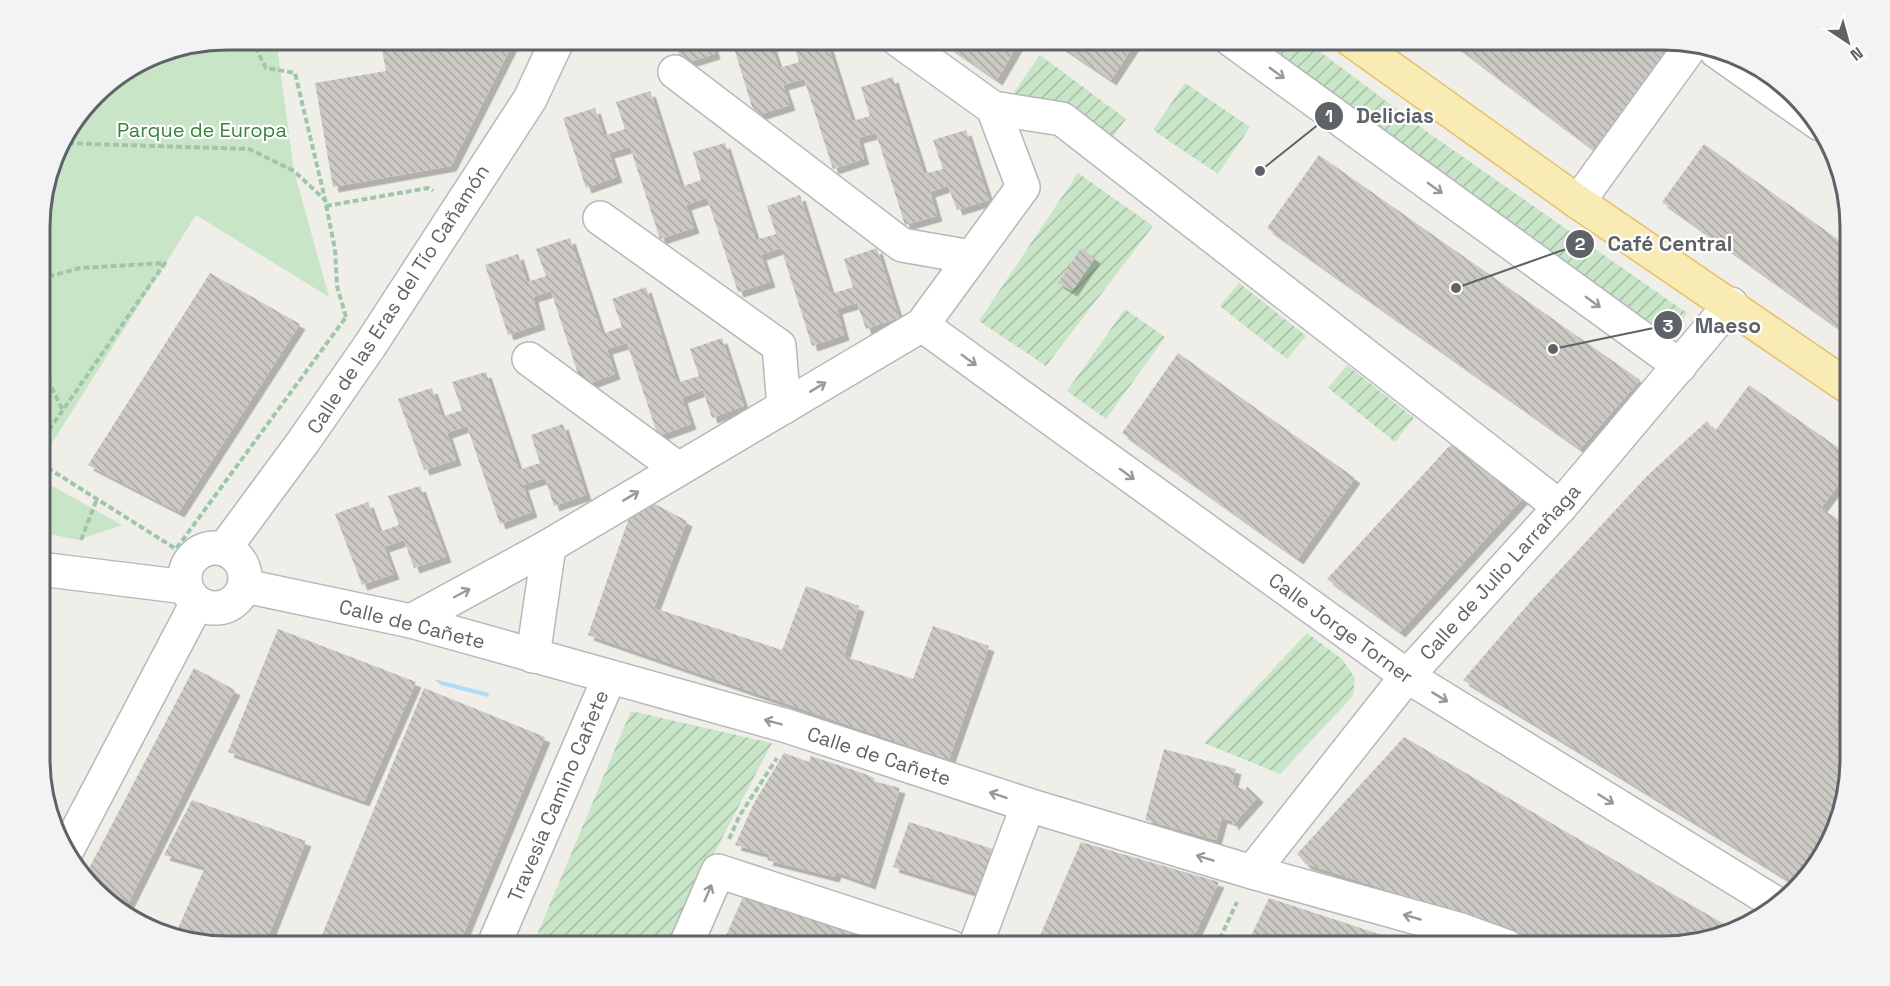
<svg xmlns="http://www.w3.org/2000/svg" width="1890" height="986" viewBox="0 0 1890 986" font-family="'Space Grotesk',sans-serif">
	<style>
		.park { fill: #c8e5c7 }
		.garden { fill: url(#garden-furrows) }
		.water { fill: #afdcf9 }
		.building { fill: url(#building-back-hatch); filter: url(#shadow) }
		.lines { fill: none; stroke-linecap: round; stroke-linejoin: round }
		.minor-casing { stroke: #b5b8bb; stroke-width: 36 }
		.major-casing { stroke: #e8bf6a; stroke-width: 36 }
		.path { stroke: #a0c6aa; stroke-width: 4; stroke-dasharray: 6 3; stroke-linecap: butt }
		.minor { stroke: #fff; stroke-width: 33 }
		.major { stroke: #f9ebb4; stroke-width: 33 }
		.oneway { stroke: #979a9c }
		.labels { text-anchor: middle; stroke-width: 4.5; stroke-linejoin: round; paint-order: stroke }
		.park-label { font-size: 20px; fill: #3c823c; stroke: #fff }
		.street-label { font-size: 20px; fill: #5f6367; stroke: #fff }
		.rim { fill: none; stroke: #5f6367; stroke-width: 3 }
		.leader { fill: none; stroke: #5f6367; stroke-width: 2 }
		.callout-dot { fill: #5f6367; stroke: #fff; stroke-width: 2 }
		.mark-label { font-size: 18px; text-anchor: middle; font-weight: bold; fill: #fff }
		.callout-label { font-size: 21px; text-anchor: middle; font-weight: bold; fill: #5f6367; stroke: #fff; stroke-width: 4.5; stroke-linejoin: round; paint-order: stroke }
	</style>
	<defs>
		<pattern id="garden-furrows" width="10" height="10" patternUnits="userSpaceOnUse" patternTransform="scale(1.5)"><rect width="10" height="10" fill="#c8e5c7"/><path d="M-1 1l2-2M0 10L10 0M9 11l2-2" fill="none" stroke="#a6bda5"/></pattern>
		<pattern id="building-back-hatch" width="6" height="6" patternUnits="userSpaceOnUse" patternTransform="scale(1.5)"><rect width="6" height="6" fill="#ccc9c4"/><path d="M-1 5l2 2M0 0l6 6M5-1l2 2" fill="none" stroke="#a9a7a3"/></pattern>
		<filter id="shadow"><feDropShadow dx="5.5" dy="5.5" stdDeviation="0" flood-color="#0004"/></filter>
	</defs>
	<rect width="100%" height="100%" fill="#f0eee8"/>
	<g class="park">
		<path d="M227,39H276L294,171L329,297L196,215L40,462L39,214L58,144L103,86L155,53Z"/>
		<path d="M40,479L122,525L78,540L40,532Z"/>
	</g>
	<g class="garden">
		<path d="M1248,39H1303L1430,134L1687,313L1669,338Z"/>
		<path d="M1040,55L1126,119L1100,155L1014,92Z"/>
		<path d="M1185,83L1250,127L1218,174L1153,130Z"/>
		<path d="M1078,173L1153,226L1046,366L979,321Z"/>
		<path d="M1239,283L1306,336L1287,359L1220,306Z"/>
		<path d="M1125,309L1165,337L1106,419L1067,391Z"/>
		<path d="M1347,365L1414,418L1395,442L1328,388Z"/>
		<path d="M1307,633L1342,659L1355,678L1353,696L1280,774L1204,743Z"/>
		<path d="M631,711L772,743L665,947H532Z"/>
	</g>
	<path class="water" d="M434,679L489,693L488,697L441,685Z"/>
	<g class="building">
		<path d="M380,39H515L451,166L333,187L315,83L386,71Z"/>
		<path d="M674,39H711L715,54L682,64Z"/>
		<path d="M731,39H769L779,68L799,62L792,39H826L852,121L870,116L861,87L893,77L924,174L943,169L933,140L966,130L989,200L957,210L948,186L930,192L937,216L905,225L876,133L858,138L864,159L833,169L804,79L783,85L790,105L755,116Z"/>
		<path d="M938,39H1021L997,80Z"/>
		<path d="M1050,39H1138L1111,80Z"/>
		<path d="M1447,39H1663L1691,46L1602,156Z"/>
		<path d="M650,91L681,187L701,180L693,152L725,143L756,240L776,234L767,206L800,195L831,294L853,287L844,259L877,248L899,318L866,329L857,303L837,309L844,335L812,346L781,248L761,255L770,282L738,292L707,198L686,205L694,228L660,239L630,147L609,153L617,177L586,188L563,118L595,108L604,136L625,129L616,102Z"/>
		<path d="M1704,144L1850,248V336L1662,202Z"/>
		<path d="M1319,155L1640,380L1580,449L1267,228Z"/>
		<path d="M570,238L602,334L622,327L612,299L646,287L677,383L699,376L690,349L722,338L744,406L712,418L703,390L682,398L691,424L658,436L627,343L607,349L615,374L582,386L551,291L533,297L540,324L508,335L485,265L518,254L527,282L546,276L536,249Z"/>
		<path d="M1081,248L1095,258L1072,291L1058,283Z"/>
		<path d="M210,273L300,324L179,512L88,465Z"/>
		<path d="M1178,353L1355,478L1298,559L1122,433Z"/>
		<path d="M486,372L519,470L540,463L531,435L563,424L586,495L554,506L545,478L523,485L532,512L500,524L467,426L447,433L456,460L424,470L398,399L432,388L442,417L462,410L452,382Z"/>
		<path d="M1749,385L1850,456V469L1821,508L1848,526L1850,523L1851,759L1831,843L1795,884L1463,680L1531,601L1647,476L1707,421L1715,431Z"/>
		<path d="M1453,442L1524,497L1400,632L1327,579Z"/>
		<path d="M420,486L446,557L414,568L404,540L384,547L394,574L362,585L335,514L368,502L379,532L399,525L388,496Z"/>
		<path d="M655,504L687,521L654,608L782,650L806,586L859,606L844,656L913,679L933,626L989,646L949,760L588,635L629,518Z"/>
		<path d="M278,629L416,682L364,801L228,752Z"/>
		<path d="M194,668L235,690L128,904L98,888L85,876Z"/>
		<path d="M424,688L545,737L458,947H317Z"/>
		<path d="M1404,737L1731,928L1675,947H1565L1306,864L1297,854Z"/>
		<path d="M1164,749L1236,769L1232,785L1246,790L1247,786L1258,797L1233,825L1232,821L1222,818L1216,840L1145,820Z"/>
		<path d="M784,753L809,762L811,756L868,775L875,779L873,781L900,788L870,884L836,872L834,877L767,860L769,854L735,845L754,803Z"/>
		<path d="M192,800L306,841L264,947H227L175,935L205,867L164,855Z"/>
		<path d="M909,822L996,850L980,894L893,867Z"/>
		<path d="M1081,842L1219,882L1189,947H1035Z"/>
		<path d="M743,897L901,946V947H721Z"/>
		<path d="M1269,898L1388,937L1412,947H1276L1250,938Z"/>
	</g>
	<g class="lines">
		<defs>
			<g id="minor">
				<path d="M1230,39L1680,366"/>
				<path d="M1716,51L1820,124"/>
				<path d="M675,72L902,245L971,257"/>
				<path d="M993,108L1062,119L1560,507"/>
				<path d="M1578,202L1691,46"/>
				<path d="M600,218L779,346L784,407"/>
				<path d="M922,325L1407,676L1777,904"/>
				<path d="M529,359L677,468"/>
				<circle cx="215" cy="578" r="30"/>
				<path d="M224,549L303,442L371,344L530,99L558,39"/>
				<path d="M40,569L186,587"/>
				<path d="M245,586L411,621L787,726L1028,805L1252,872L1461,930L1508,947"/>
				<path d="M411,621L549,546L922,325L1023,187L993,108L897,39"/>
				<path d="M533,656L549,546"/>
				<path d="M66,852L197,603"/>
				<path d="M1252,872L1407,676L1560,507L1731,304"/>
				<path d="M493,947L609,678"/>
				<path d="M685,947L718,871L951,947"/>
				<path d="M975,947L1028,805"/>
			</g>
			<path id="major" d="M1350,39L1578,202L1850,388"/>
		</defs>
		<use href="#minor" class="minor-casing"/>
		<use href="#major" class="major-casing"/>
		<g class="path">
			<path d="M251,39L266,68L295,73L325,199"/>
			<path d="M59,143L249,149L294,171L325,200L335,249L337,286L346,317"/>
			<path d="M326,206L428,188L433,191"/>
			<path d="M40,279L80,268L165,263L40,443"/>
			<path d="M40,363L63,411"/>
			<path d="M40,463L176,549L346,317"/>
			<path d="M81,540L97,499"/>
			<path d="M729,839L740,815L777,758"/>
			<path d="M1216,947L1237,902"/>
		</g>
		<use href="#minor" class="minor"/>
		<use href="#major" class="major"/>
	</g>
	<defs><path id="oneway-shaft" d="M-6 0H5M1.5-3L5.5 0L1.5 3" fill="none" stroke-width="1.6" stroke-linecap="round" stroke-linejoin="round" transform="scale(1.5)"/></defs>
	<g class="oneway">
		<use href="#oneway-shaft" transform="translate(1277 73) rotate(36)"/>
		<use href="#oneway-shaft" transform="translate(1435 188) rotate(36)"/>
		<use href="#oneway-shaft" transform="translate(1593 302) rotate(36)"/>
		<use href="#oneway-shaft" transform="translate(969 360) rotate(36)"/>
		<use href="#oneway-shaft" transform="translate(818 387) rotate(-31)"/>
		<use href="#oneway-shaft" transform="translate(1127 474) rotate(36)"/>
		<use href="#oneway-shaft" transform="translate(631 496) rotate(-31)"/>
		<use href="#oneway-shaft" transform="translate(462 593) rotate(-28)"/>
		<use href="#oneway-shaft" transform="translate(1440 697) rotate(31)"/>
		<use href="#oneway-shaft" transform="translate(773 722) rotate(-165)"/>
		<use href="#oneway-shaft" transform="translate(998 795) rotate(-162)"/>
		<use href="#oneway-shaft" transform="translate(1606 799) rotate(32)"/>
		<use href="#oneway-shaft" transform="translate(1205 858) rotate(-163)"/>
		<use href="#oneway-shaft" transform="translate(708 893) rotate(-67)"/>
		<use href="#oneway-shaft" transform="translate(1412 917) rotate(-164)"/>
	</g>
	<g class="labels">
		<g class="park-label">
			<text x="202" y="137">Parque de Europa</text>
		</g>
		<g class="street-label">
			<text transform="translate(398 299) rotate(-57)" y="7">Calle de las Eras del Tío Cañamón</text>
			<text transform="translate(1500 572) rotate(-48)" y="7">Calle de Julio Larrañaga</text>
			<text transform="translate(412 624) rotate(14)" y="7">Calle de Cañete</text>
			<text transform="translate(1341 628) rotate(36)" y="7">Calle Jorge Torner</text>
			<text transform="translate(879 756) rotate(18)" y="7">Calle de Cañete</text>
			<text transform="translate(558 796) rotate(-67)" y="7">Travesía Camino Cañete</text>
		</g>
	</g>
	<path d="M0 0H1890V986H0ZM227 50H1663A177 177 0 0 1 1840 227V759A177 177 0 0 1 1663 936H227A177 177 0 0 1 50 759V227A177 177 0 0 1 227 50Z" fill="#f2f3f3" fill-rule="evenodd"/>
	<path class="rim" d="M227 50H1663A177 177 0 0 1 1840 227V759A177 177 0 0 1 1663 936H227A177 177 0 0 1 50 759V227A177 177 0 0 1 227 50Z"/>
	<path class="leader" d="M1260 171L1329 116M1456 288L1580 244M1553 349L1668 325"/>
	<g class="callout-dot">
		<circle cx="1260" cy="171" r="6"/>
		<circle cx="1456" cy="288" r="6"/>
		<circle cx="1553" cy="349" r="6"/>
		<circle cx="1329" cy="116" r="15"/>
		<circle cx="1580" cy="244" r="15"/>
		<circle cx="1668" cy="325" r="15"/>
	</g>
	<g class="mark-label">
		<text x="1329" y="122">1</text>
		<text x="1580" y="250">2</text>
		<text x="1668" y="332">3</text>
	</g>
	<g class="callout-label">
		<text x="1395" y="123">Delicias</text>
		<text x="1670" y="251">Café Central</text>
		<text x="1728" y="333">Maeso</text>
	</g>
	<g transform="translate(1848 42) rotate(144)" stroke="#ffffff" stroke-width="4.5" paint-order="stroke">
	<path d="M0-4.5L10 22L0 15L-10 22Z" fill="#5f6367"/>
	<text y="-9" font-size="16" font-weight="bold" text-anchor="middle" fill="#5f6367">N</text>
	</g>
</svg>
